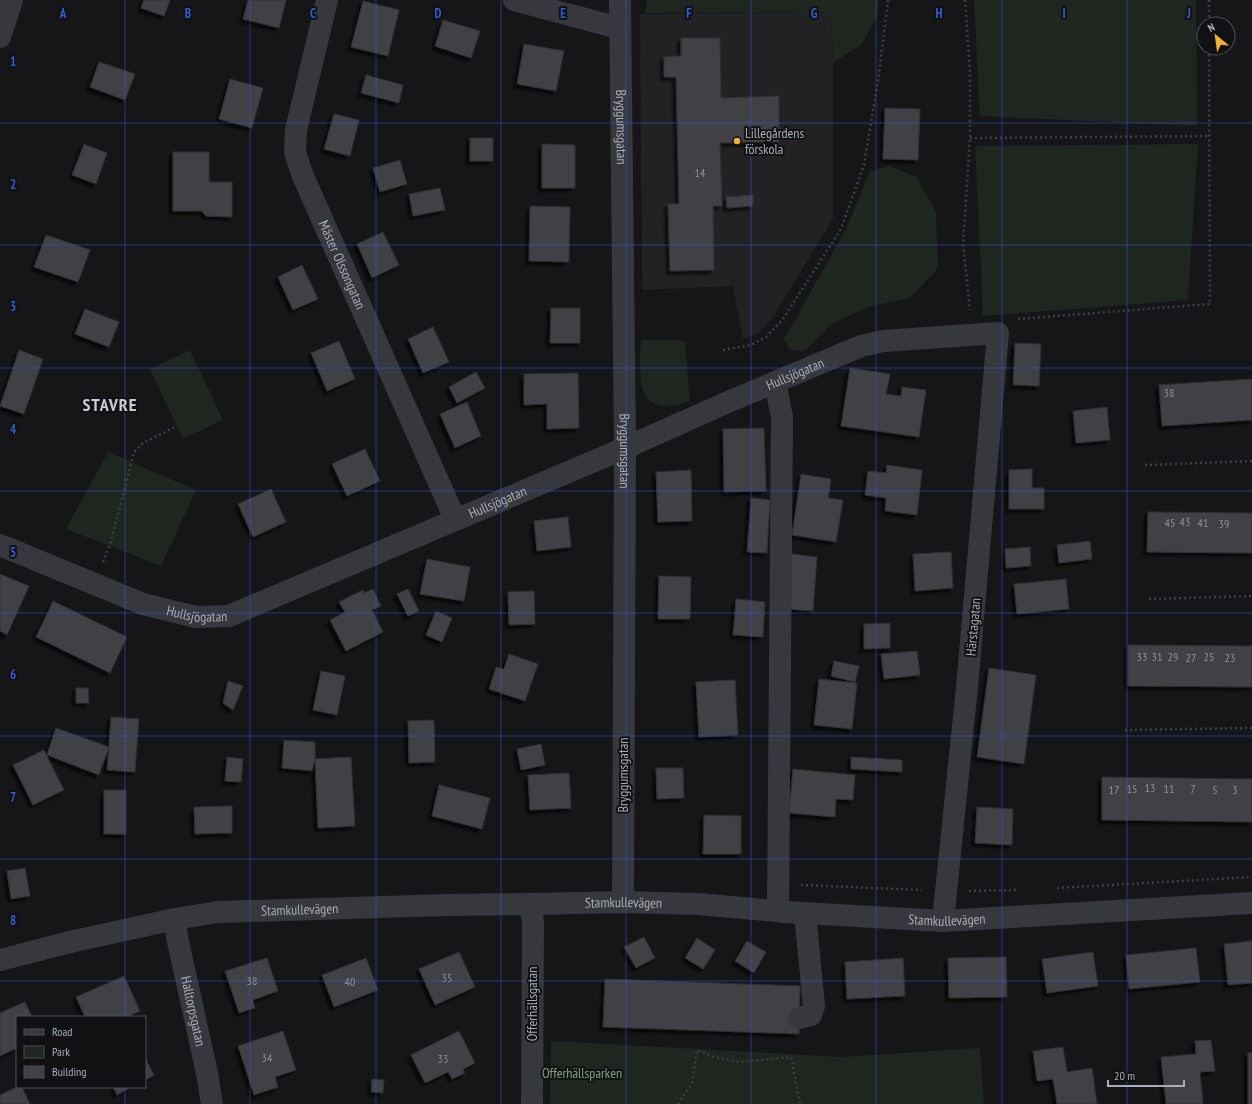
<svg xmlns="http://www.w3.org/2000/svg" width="1252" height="1104" viewBox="0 0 1252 1104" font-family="'PT Sans Narrow',sans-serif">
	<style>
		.built { fill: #222225 }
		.green { fill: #1e261f }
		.building { fill: #404145; stroke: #303034; filter: url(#shadow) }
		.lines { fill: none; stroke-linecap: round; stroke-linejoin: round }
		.path { stroke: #3d3f44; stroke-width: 2.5; stroke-dasharray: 2 3; stroke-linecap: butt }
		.minor { stroke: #37383d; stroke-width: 22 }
		.grid { fill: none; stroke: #325cd3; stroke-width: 1; stroke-opacity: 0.55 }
		.poi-dot { fill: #f2b134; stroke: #111113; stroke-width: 1.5 }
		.labels { text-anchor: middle; stroke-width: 4; stroke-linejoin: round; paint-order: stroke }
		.number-label { font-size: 12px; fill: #8e929b }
		.street-label { font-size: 14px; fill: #a8adb8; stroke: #111113 }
		.poi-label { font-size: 14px; fill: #a8adb8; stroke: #111113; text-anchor: start }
		.park-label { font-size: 14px; fill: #7fa381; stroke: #111113 }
		.district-label { font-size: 18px; font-weight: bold; letter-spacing: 1px; fill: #c9ccd4; stroke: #111113 }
		.grid-label { font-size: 13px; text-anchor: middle; font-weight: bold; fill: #325cd3; stroke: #111113; stroke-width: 4; stroke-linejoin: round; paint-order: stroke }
	</style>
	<defs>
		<filter id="shadow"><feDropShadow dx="-3.5" dy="3.5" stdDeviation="1" flood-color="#0009"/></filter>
	</defs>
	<rect width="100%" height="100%" fill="#161618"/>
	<path class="built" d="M831,12L833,63V219L773,317L759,333L743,339L733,286L642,290L640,14Z"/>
	<g class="green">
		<path d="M647,0H879L877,16L862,44L833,63L831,12L645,13Z"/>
		<path d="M974,0H1196L1197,126L980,116Z"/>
		<path d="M1198,144L1188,300L983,316L975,146Z"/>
		<path d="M890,166L917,177L936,212L938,268L909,299L871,306L831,324L805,351L790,350L784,339L846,229L870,171Z"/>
		<path d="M641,339L685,341L690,401C635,421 639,379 641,339Z"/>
		<path d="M190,350L223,420L183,439L150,369Z"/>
		<path d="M108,452L196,490L161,566L66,529Z"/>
		<path d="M551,1041L842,1057L980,1048L984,1104H550Z"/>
	</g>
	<g class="building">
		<path d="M144,0H170L164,16L141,8Z"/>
		<path d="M248,0H286L279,28L243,19Z"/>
		<path d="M363,1L399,10L388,56L351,47Z"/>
		<path d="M443,20L480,31L471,58L435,46Z"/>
		<path d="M681,38H720L721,98L779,96V142L720,143L722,206H713L714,270L670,271L668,204H679L676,77H664V57L681,56Z"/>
		<path d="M524,44L564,51L556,91L517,84Z"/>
		<path d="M99,62L135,74L125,100L90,87Z"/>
		<path d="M366,75L403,85L399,103L361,93Z"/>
		<path d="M230,79L263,88L252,128L219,119Z"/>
		<path d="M885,108L920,109L918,160L883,159Z"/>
		<path d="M334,114L359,120L350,156L324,149Z"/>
		<rect x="470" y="138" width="23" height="23"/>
		<path d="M84,144L107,153L96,184L72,175Z"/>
		<path d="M542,144L575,145V188H542Z"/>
		<path d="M173,152H209V182H232V217L206,216L202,211H173Z"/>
		<path d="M400,160L407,184L380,192L373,168Z"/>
		<path d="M440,188L445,210L413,216L409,194Z"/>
		<path d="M753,195V206L727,208L726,197Z"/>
		<path d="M530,206L570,207L569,262L529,261Z"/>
		<path d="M383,232L399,265L372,278L357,244Z"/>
		<path d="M46,235L90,250L78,282L34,267Z"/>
		<path d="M302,265L318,299L293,310L278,277Z"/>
		<path d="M551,308H580V343H550Z"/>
		<path d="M85,309L119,322L109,347L75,334Z"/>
		<path d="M433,327L449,362L423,373L408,339Z"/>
		<path d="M339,341L355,379L327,391L311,353Z"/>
		<path d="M1015,343L1041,344L1039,386L1013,385Z"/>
		<path d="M19,350L43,359L24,414L0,406Z"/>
		<path d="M850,368L890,374L886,394L901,396L902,387L926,390L919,437L841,426Z"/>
		<path d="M476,372L485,388L457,403L449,387Z"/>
		<path d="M578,373L579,428L547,429V404L524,405V374Z"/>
		<path d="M1252,379V420L1162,426L1159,385Z"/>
		<path d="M467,402L481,436L455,448L440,414Z"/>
		<path d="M1107,407L1110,440L1076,443L1073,411Z"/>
		<path d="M764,428L766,491L724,492L723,429Z"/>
		<path d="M365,449L380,481L347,496L332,464Z"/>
		<path d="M887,465L922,470L917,515L885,511L886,498L865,495L868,471L886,473Z"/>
		<path d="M1032,469V488H1044V509H1009V470Z"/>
		<path d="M691,470L692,521L658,522L656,472Z"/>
		<path d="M801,474L831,479L828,498L843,500L836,542L792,535Z"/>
		<path d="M271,489L286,522L253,537L238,504Z"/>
		<path d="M751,498L770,500L767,553L747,552Z"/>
		<path d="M1148,512L1252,513V553L1147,552Z"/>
		<path d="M568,517L571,547L537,551L534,521Z"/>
		<path d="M1090,541L1092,559L1059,563L1057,545Z"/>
		<path d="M1030,547L1031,566L1006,568L1005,549Z"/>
		<path d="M951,552L953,588L915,591L913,554Z"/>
		<path d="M791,554L817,557L813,611L786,609Z"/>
		<path d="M427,559L470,567L464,601L420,594Z"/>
		<path d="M0,574L29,586L7,635L0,631Z"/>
		<path d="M659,576L691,577L690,619H658Z"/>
		<path d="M1066,579L1069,609L1017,614L1014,584Z"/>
		<path d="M373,589L381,606L372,610L383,632L346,651L330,620L345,612L339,602L363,590L364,593Z"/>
		<path d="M408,589L419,611L408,616L397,594Z"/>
		<path d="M534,591L535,624L509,625L508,592Z"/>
		<path d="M736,599L765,602L763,637L733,635Z"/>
		<path d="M53,601L127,637L110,673L36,637Z"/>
		<path d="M436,611L452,618L442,642L426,635Z"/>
		<path d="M890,623V648L864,649V624Z"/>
		<path d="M1128,645L1252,646V687L1128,686Z"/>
		<path d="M917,651L920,675L884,679L881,654Z"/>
		<path d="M509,654L538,664L525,701L489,689L496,667L504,669Z"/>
		<path d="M834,661L859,666L855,682L831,676Z"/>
		<path d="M989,668L1036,675L1024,764L977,757Z"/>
		<path d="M321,671L345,676L337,715L313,710Z"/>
		<path d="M819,679L857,683L852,729L814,725Z"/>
		<path d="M735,680L738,735L699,737L696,682Z"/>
		<path d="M228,681L243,686L233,710L223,703Z"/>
		<path d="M76,688H88L89,703H76Z"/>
		<path d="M111,717L139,719L135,772L107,770Z"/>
		<path d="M434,720L435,762L409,763L408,721Z"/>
		<path d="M56,728L109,747L99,775L47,755Z"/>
		<path d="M284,740L315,742V759L312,771L282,768Z"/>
		<path d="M541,744L545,765L521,770L517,749Z"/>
		<path d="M44,750L64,790L33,805L13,765Z"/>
		<path d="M227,757L243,759L241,782L225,781Z"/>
		<path d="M351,757L355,826L318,828L315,759Z"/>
		<path d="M851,757L902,760V772L851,769Z"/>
		<path d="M656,768H683L684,798L657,799Z"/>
		<path d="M793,769L855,775L853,800L836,799L835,817L789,813Z"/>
		<path d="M569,773L571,808L530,810L528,775Z"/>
		<path d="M1102,777L1252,779V822L1102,820Z"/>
		<path d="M439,785L490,798L482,829L432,816Z"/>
		<rect x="104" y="790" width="22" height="44"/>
		<path d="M232,806V833L195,834L194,807Z"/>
		<path d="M977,807L1013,809L1012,845L975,843Z"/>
		<path d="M704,815L741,816V854H703Z"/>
		<path d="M25,868L30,896L11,899L7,871Z"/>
		<path d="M644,937L655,958L636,968L624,947Z"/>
		<path d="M697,938L715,950L703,969L685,958Z"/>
		<path d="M747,941L766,952L754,973L735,961Z"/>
		<path d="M1252,941V983L1228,985L1224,944Z"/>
		<path d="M1196,948L1200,982L1129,989L1126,955Z"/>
		<path d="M459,952L475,987L435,1005L419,969Z"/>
		<path d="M1093,952L1098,986L1047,993L1042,959Z"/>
		<path d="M1006,957L1007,997L949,998L948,958Z"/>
		<path d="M267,958L278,991L253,1000L255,1008L239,1013L225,971Z"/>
		<path d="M366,958L378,990L334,1007L322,975Z"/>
		<path d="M903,958L905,996L847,999L845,962Z"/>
		<path d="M124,976L140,1011L127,1017H85L76,997Z"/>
		<path d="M605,979L800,986L799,1034L603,1027Z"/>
		<path d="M25,1002L32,1017H17V1048L0,1056V1013Z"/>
		<path d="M283,1031L296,1070L275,1077L278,1087L254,1095L238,1046Z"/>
		<path d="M459,1031L475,1063L463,1069L465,1073L452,1079L448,1072L425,1083L411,1055Z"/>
		<path d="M1211,1040L1215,1071L1200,1072L1203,1104H1166L1161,1057L1196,1054L1195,1041Z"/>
		<path d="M1063,1047L1067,1072L1092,1068L1097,1104H1057L1053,1079L1037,1081L1033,1051Z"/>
		<rect x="1248" y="1053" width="4" height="51"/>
		<path d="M145,1058L154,1075L145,1080Z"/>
		<path d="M372,1079L384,1080L383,1093L371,1092Z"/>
		<path d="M17,1087H22L30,1104H0V1095Z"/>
		<path d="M113,1087H131L117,1095Z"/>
	</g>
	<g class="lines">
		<g class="path">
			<path d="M965,0L970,72V138L963,244L970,310"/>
			<path d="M1209,0V24"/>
			<path d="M970,138L1210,136"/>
			<path d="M1018,319L1210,304L1209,48"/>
			<path d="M723,350L751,345L766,337L783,319L841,229L864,165L878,81L888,0"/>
			<path d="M1145,465L1252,461"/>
			<path d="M103,562L110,545L134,452L143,443L177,426"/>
			<path d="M1149,599L1252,596"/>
			<path d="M1125,730L1252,728"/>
			<path d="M801,885L922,890"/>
			<path d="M1057,888L1252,877"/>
			<path d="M969,891L1018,890"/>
			<path d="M678,1104L692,1083L697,1050L717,1058L741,1062L791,1057L800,1104"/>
		</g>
		<g class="minor">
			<path id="s1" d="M327,0L296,130L295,152L302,174L455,519"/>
			<path d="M514,0L619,28"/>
			<path id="s2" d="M620,0L625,448L623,902"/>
			<path d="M0,37L12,0"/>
			<path d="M775,382L782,417L778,911"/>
			<path id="s3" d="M0,545L143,604L196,617L229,616L625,448L728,402L861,346L883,341L998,333L967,687L943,921"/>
			<path d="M531,904L533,924L532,1104"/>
			<path id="s4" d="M175,919L177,937L207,1073L212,1104"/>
			<path id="s5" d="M0,960L70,942L175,919L218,912L446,905L531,904L623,902L699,904L786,912L943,921L1252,903"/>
			<path d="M799,1018L811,1015L814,1006L805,913"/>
		</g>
	</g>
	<path class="grid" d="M125,0V1017M250,0V1104M376,0V1104M501,0V1104M626,0V1104M751,0V1104M876,0V1104M1002,0V1104M1127,0V1104M0,123H1252M0,245H1252M0,368H1252M0,491H1252M0,613H1252M0,736H1252M0,859H1252M0,981H1252M125,1087V1104"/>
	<circle class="poi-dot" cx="737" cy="141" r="4"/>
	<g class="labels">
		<g class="number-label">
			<text x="700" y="177">14</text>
			<text x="1169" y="397">38</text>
			<text x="1185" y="526">43</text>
			<text x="1170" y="527">45</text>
			<text x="1203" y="527">41</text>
			<text x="1224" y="528">39</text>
			<text x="1142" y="661">33</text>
			<text x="1157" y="661">31</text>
			<text x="1173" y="661">29</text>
			<text x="1209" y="661">25</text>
			<text x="1191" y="662">27</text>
			<text x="1230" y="662">23</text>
			<text x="1150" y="792">13</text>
			<text x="1132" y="793">15</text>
			<text x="1169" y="793">11</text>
			<text x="1193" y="793">7</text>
			<text x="1114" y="794">17</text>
			<text x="1215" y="794">5</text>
			<text x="1235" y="794">3</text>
			<text x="447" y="982">35</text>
			<text x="252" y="985">38</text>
			<text x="350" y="986">40</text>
			<text x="267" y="1062">34</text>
			<text x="443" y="1063">33</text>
		</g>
		<g class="street-label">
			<text dy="5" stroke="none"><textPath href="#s2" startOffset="127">Bryggumsgatan</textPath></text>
			<text dy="5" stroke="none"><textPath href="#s1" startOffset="278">Mäster Olssongatan</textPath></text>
			<text dy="5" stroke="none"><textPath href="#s3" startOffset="858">Hullsjögatan</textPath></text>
			<text dy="5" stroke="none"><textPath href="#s2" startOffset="451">Bryggumsgatan</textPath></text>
			<text dy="5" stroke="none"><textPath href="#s3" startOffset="534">Hullsjögatan</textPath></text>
			<text dy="5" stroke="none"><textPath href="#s3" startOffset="210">Hullsjögatan</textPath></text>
			<text transform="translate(973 627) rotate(-85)" y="5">Härstagatan</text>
			<text transform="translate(623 775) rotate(-90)" y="5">Bryggumsgatan</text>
			<text dy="5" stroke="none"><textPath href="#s5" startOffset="629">Stamkullevägen</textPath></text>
			<text dy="5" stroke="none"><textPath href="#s5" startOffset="305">Stamkullevägen</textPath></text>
			<text dy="5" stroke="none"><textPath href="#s5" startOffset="953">Stamkullevägen</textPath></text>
			<text transform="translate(532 1004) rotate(-90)" y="5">Offerhällsgatan</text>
			<text dy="5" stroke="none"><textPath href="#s4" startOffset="94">Halltorpsgatan</textPath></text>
		</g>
		<g class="poi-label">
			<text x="745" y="138">Lillegårdens<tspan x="745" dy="16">förskola</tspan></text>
		</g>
		<g class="park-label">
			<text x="582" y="1078">Offerhällsparken</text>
		</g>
		<g class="district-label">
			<text x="110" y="411">STAVRE</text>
		</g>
	</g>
	<g class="grid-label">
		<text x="63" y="18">A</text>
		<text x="188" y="18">B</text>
		<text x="313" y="18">C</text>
		<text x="438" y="18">D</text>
		<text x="563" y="18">E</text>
		<text x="689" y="18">F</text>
		<text x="814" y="18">G</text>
		<text x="939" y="18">H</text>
		<text x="1064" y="18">I</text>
		<text x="1189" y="18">J</text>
		<text x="13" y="66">1</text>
		<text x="13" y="189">2</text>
		<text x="13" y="311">3</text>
		<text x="13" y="434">4</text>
		<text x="13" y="557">5</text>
		<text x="13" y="679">6</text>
		<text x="13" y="802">7</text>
		<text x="13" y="925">8</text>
	</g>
	<rect x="16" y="1016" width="130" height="72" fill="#111113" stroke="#4d4f55"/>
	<rect x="24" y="1029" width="20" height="6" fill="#37383d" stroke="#4d4f55"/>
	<text x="52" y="1036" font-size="12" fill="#a8adb8">Road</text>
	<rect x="24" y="1046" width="20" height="12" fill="#1e261f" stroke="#4d4f55"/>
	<text x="52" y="1056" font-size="12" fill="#a8adb8">Park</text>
	<rect x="24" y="1066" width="20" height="12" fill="#404145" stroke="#4d4f55"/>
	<text x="52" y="1076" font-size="12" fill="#a8adb8">Building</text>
	<g transform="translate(1216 36) rotate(331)"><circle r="19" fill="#111113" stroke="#4d4f55"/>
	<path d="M0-3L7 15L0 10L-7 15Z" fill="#f2b134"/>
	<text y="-6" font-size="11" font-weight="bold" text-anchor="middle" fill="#a8adb8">N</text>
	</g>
	<path d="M1108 1080v6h76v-6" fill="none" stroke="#a8adb8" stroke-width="2"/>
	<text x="1114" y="1080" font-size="12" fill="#a8adb8" stroke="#111113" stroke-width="3" paint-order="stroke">20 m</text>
</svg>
